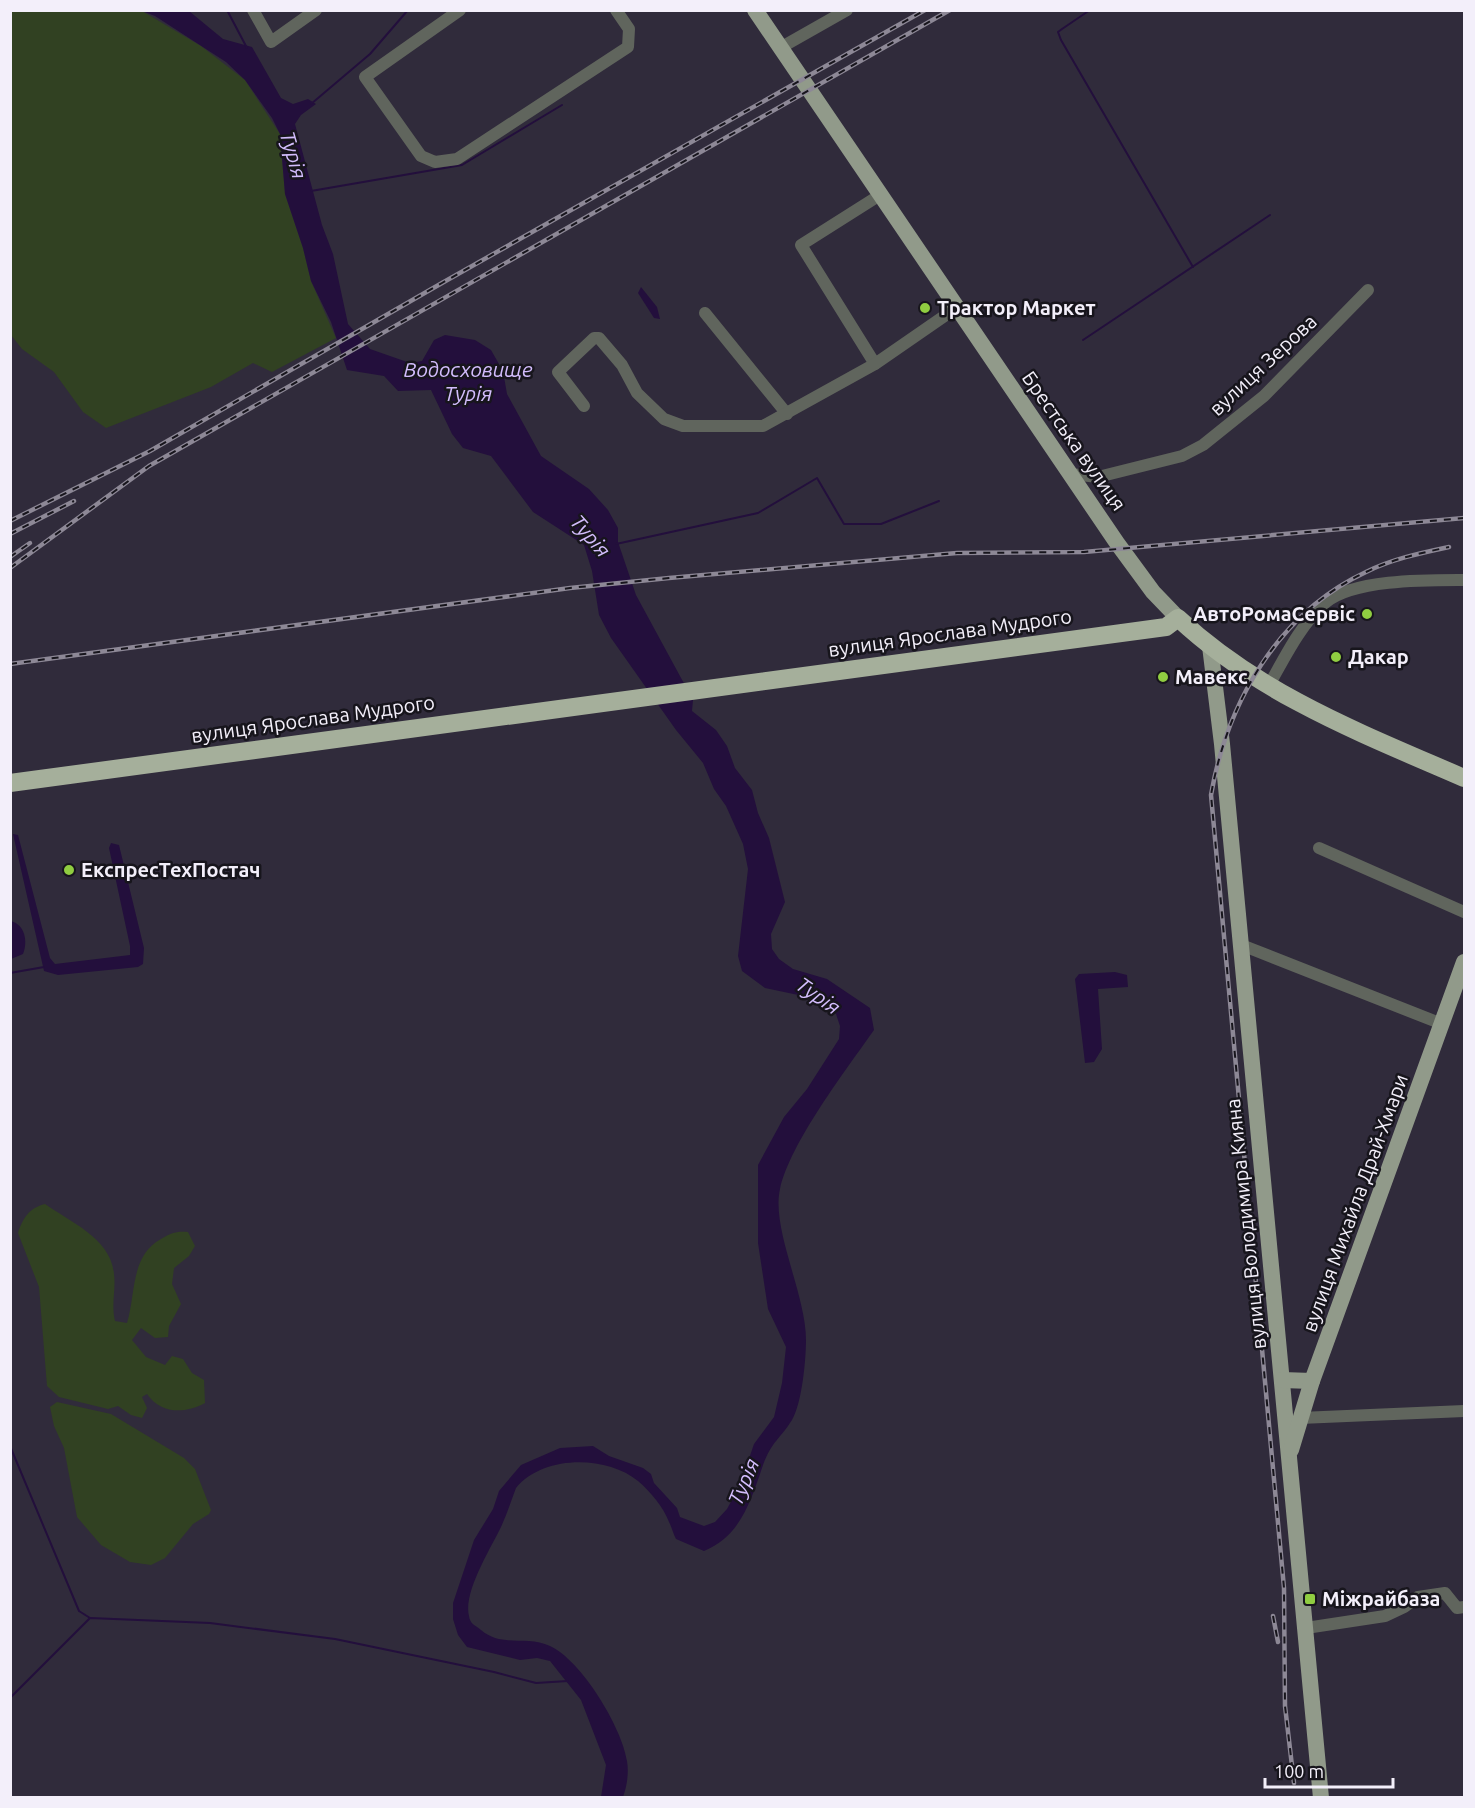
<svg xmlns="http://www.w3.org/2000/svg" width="1475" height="1808" viewBox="0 0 1475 1808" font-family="Ubuntu,sans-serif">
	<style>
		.green { fill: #314122 }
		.water { fill: #230f3c }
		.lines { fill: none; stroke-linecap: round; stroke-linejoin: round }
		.stream { stroke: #230f3c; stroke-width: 2 }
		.minor { stroke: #60655d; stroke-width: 12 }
		.major { stroke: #919a8a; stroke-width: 16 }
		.highway { stroke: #a5af9b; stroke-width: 18 }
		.rail-casing { stroke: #8d8896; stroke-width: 4.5 }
		.rail { stroke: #17151c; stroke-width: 2; stroke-dasharray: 7; stroke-linecap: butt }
		.poi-dot { fill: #90cd41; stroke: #17151c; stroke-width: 2 }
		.labels { text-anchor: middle; stroke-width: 5; stroke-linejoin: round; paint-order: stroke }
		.poi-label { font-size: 20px; font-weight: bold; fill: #f3effa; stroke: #17151c; text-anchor: start }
		.street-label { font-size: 20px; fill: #f3effa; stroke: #17151c }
		.water-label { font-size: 21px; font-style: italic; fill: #d3bdfd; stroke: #17151c }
	</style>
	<rect width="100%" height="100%" fill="#302b3b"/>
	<g class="green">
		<path d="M10,11H142L201,46L245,80L280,134L285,194L303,248L311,281L336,338L272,372L253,363L211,387L106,428L83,412L54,372L22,349L11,335Z"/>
		<path d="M45,1204C70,1222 111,1238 114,1274C116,1290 111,1304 115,1321L127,1323C136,1294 130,1256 161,1239C171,1233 176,1231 188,1232L195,1246L189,1256L174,1268L172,1284L181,1304L169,1326L168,1337L155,1338L141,1328L132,1340L146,1357L165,1365L172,1356L183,1359L192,1373L204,1380L205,1403C184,1414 161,1414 147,1394L142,1397L147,1408L142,1418L131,1415L118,1406L108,1409L59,1397L47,1386L39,1287L18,1233C23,1218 29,1208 45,1204Z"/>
		<path d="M57,1402L111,1414L184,1458L195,1469L211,1510L209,1514L193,1524L165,1558L151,1565L130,1562L101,1545L77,1517L64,1448L54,1426L50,1407Z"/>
	</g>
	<g class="water">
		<path d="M142,11H189L223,39L252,47L281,98L293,104L308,99L316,104L301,115L295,124L322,225L333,254L348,324L370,349L410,363L422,361L434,340L445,335L475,340L491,350L503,371L507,394L541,456L589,489L608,510L618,528V542L636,595L693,700L692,711L716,730L727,746L735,768L752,790L758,813L769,838L785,902L771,934L772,949L779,959L793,969L827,979L870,1008L874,1030C846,1070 790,1143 780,1189C771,1229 806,1294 806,1340C806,1360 802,1403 792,1420C780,1439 772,1441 763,1465C751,1500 741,1536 704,1551L676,1539C673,1533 672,1528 669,1522C664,1508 650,1491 638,1481C606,1455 543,1455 516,1488C511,1501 507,1514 501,1527C491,1548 463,1592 469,1616C470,1624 475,1625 481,1630C502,1648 527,1635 550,1646C581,1660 622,1727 627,1761C629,1773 627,1786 623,1797H601L606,1765L581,1700L550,1661L537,1658L520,1660L467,1647L458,1635L453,1619V1603L474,1540L493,1509L499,1491L521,1465L560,1448L593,1446L609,1456L643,1468L651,1474L654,1483L677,1508L680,1517L704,1526L715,1522L727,1509L740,1485L754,1444L774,1417L782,1383L786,1347L768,1309L758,1243V1165L784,1117L807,1089L839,1039L840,1026L836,1014L822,1000L765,988L742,971L738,956L748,869L743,844L726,806L714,789L703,763L676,730L611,638L599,615L592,571L584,545L533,512L491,456L463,448L452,434L431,390L398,391L384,376L347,370L331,322L311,281L303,248L285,194L280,134L272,118L245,80L226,62L155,16Z"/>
		<path d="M641,287L657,307L660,319L654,318L638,293Z"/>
		<path d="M13,834L18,835L50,958L55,964L130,955V946L109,848L111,843L119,845L144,948L143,964L138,967L58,975L44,971Z"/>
		<path d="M11,921C25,925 28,941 23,954L11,959Z"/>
		<path d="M1115,972L1127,975L1128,987L1098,989L1102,1049L1094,1062L1085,1063L1075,979L1079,974Z"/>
	</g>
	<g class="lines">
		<g class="stream">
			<path d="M227,10L247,48"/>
			<path d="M1090,10L1062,29L1058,32L1061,40L1193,267"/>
			<path d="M311,104L370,54L408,10"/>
			<path d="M311,191L462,165L562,105"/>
			<path d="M1083,340L1270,215"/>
			<path d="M616,544L758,513L817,478L844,524H881L939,501"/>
			<path d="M10,973L44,967"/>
			<path d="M10,1446L79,1611L90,1618"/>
			<path d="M10,1698L90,1618L210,1623L335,1639L494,1672L536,1683L568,1681"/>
		</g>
		<g class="minor">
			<path d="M253,10L271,42L316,10"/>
			<path d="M460,10L365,77L421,156L435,162L457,159L628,47L629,29L616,10"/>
			<path d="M780,48L847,10"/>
			<path d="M705,313L787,414"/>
			<path d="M875,364L801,245L880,195"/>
			<path d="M584,406L558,372L594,338H599L622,365L637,393L664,419L683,426H763L875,364L956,308"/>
			<path d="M1071,474L1098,477L1182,456L1203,445L1264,396L1368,290"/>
			<path d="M1268,687C1284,659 1300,625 1325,603C1353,579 1428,580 1464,580"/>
			<path d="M1319,848L1464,912"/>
			<path d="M1239,944L1442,1024"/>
			<path d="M1300,1418L1464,1411"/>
			<path d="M1306,1628L1385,1616L1404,1607L1418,1597L1445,1593L1457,1608L1464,1607"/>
		</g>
		<g class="major">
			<path d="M755,10L1117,543L1153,592L1178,618"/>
			<path d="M1210,646L1222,744L1321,1798"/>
			<path d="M1282,1380L1312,1381"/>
			<path d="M1291,1450L1312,1381L1464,962"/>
		</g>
		<path class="highway" d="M10,783L1166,627L1178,618C1260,695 1363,734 1464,778"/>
		<defs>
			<g id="rail">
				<path d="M10,521L150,451L442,283L925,10"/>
				<path d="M10,534L74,501"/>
				<path d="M10,557L30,543"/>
				<path d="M10,568L149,466L950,10"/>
				<path d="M10,664L570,588L669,578L957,553L1084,552L1464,518"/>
				<path d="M1273,1616L1278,1642"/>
				<path d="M1294,1783L1285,1706L1284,1588L1211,795C1227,703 1278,613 1366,572C1392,559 1421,553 1449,547"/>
			</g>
		</defs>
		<use href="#rail" class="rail-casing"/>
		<use href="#rail" class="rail"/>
	</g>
	<g class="poi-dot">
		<circle cx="925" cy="308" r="6"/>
		<circle cx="1367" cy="614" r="6"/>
		<circle cx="1336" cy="657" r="6"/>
		<circle cx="1163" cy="677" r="6"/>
		<circle cx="69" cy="870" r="6"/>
		<rect x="1304" y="1593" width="12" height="12" rx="3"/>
	</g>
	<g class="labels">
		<g class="poi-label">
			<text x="937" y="315">Трактор Маркет</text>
			<text x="1355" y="621" text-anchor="end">АвтоРомаСервіс</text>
			<text x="1348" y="664">Дакар</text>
			<text x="1175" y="684">Мавекс</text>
			<text x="81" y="877">ЕкспресТехПостач</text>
			<text x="1322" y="1606">Міжрайбаза</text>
		</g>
		<g class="street-label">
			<text transform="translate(1263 365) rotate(-43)" y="7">вулиця Зерова</text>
			<text transform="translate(1074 441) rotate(55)" y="7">Брестська вулиця</text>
			<text transform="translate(950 633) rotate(-8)" y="7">вулиця Ярослава Мудрого</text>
			<text transform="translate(313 719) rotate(-8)" y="7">вулиця Ярослава Мудрого</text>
			<text transform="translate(1355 1203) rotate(-70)" y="7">вулиця Михайла Драй-Хмари</text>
			<text transform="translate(1246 1224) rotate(-96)" y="7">вулиця Володимира Кияна</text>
		</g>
		<g class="water-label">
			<text transform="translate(293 155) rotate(74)" y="7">Турія</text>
			<text x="468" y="377">Водосховище<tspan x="468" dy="24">Турія</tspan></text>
			<text transform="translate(590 536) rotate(49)" y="7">Турія</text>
			<text transform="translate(818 996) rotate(35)" y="7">Турія</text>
			<text transform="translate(744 1482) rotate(-67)" y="7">Турія</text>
		</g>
	</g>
	<rect width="1475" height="1808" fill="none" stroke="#f3effa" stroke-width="24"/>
	<path d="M1265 1778v9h128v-9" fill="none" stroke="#f3effa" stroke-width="3"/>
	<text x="1274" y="1778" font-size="18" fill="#f3effa" stroke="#17151c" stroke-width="4.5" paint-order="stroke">100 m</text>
</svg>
